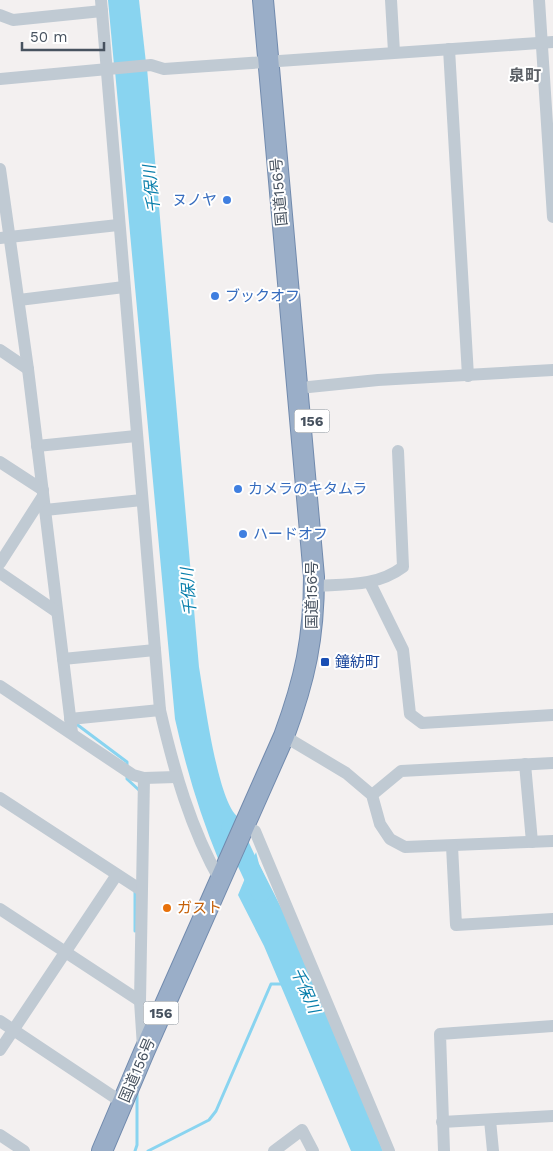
<svg xmlns="http://www.w3.org/2000/svg" width="553" height="1151" viewBox="0 0 553 1151" font-family="'Work Sans','Noto Sans JP',sans-serif">
	<style>
		.water { fill: #89d4f0 }
		.pier { fill: #f3f0f0 }
		.lines { fill: none; stroke-linecap: round; stroke-linejoin: round }
		.stream { stroke: #89d4f0; stroke-width: 3 }
		.river { stroke: #89d4f0; stroke-width: 20 }
		.trunk-casing { stroke: #718aad; stroke-width: 22 }
		.minor { stroke: #c0cad3; stroke-width: 12 }
		.trunk { stroke: #9aaec8; stroke-width: 20 }
		.shop-dot { fill: #3f7fe0; stroke: #fff; stroke-width: 2 }
		.transit-dot { fill: #1a4fb4; stroke: #fff; stroke-width: 2 }
		.food-dot { fill: #e8710a; stroke: #fff; stroke-width: 2 }
		.labels { text-anchor: middle; stroke-width: 4; stroke-linejoin: round; paint-order: stroke }
		.shield { fill: #fff; stroke: #7e868f; stroke-width: 1 }
		.shield-label { font-size: 14px; font-weight: bold; fill: #47525f }
		.street-label { font-size: 15px; fill: #47525f; stroke: #fff }
		.shop-label { font-size: 15px; fill: #366cbe; stroke: #fff; text-anchor: start }
		.transit-label { font-size: 15px; fill: #164399; stroke: #fff; text-anchor: start }
		.food-label { font-size: 15px; fill: #c56008; stroke: #fff; text-anchor: start }
		.neighbourhood-label { font-size: 16px; font-weight: bold; fill: #5c6066; stroke: #fff }
		.water-label { font-size: 16px; font-style: italic; fill: #077eab; stroke: #fff }
	</style>
	<rect width="100%" height="100%" fill="#f3f0f0"/>
	<g class="water">
		<path d="M108,0H139L146,63L114,65Z"/>
		<path d="M147,68L199,667C204,695 217,801 238,817L219,861C200,815 186,768 175,719L115,71Z"/>
		<path d="M256,852L259,864L293,931L383,1151H351L264,946L238,895Z"/>
	</g>
	<path class="pier" d="M257,849L236,898L235,894L254,850Z"/>
	<g class="lines">
		<g class="stream">
			<path d="M75,723L127,762V766"/>
			<path d="M127,775V779L140,791"/>
			<path d="M135,931V890"/>
			<path d="M135,1151L137,1145V1092"/>
			<path d="M148,1151L209,1120L216,1111L271,984H284"/>
		</g>
		<path class="river" d="M231,828L261,892"/>
		<defs>
			<path id="trunk" d="M102,1151L144,1052L284,736C305,679 314,638 314,577L263,0"/>
		</defs>
		<use href="#trunk" class="trunk-casing"/>
		<g class="minor">
			<path d="M101,0L160,710C174,770 190,828 221,882"/>
			<path d="M391,0L394,52"/>
			<path d="M539,0L553,217"/>
			<path d="M0,15L13,20L102,11"/>
			<path d="M449,49L468,376"/>
			<path d="M0,79L151,65L164,69L553,42"/>
			<path d="M0,169L28,369L72,733"/>
			<path d="M0,238L118,225"/>
			<path d="M19,300L124,287"/>
			<path d="M0,350L28,369"/>
			<path d="M309,387L378,380L553,370"/>
			<path d="M37,446L136,436"/>
			<path d="M0,462L43,490"/>
			<path d="M45,510L142,500"/>
			<path d="M0,563L43,496"/>
			<path d="M0,573L57,612"/>
			<path d="M370,583L403,650L410,714L422,723L553,715"/>
			<path d="M314,586C346,584 376,587 403,567L398,451"/>
			<path d="M63,659L155,650"/>
			<path d="M0,686L133,775L144,778L176,777"/>
			<path d="M70,719L160,710"/>
			<path d="M284,736L346,773L372,795L380,824L390,839L405,847L553,841"/>
			<path d="M525,764L532,842"/>
			<path d="M372,795L401,771L553,763"/>
			<path d="M0,798L141,890"/>
			<path d="M255,831L389,1151"/>
			<path d="M452,846L456,925L553,919"/>
			<path d="M0,909L140,1001"/>
			<path d="M0,1021L123,1103"/>
			<path d="M143,1047L140,1001L144,778"/>
			<path d="M0,1050L116,876"/>
			<path d="M490,1120L493,1151"/>
			<path d="M442,1122L553,1116"/>
			<path d="M0,1135L24,1151"/>
			<path d="M274,1151L302,1130L313,1151"/>
			<path d="M444,1151L440,1034L553,1026"/>
		</g>
		<use href="#trunk" class="trunk"/>
	</g>
	<g class="shop-dot">
		<circle cx="227" cy="200" r="5"/>
		<circle cx="215" cy="296" r="5"/>
		<circle cx="238" cy="489" r="5"/>
		<circle cx="243" cy="534" r="5"/>
	</g>
	<rect class="transit-dot" x="320" y="657" width="10" height="10" rx="2.5"/>
	<circle class="food-dot" cx="167" cy="908" r="5"/>
	<g class="labels">
		<g class="shield">
			<rect x="294.5" y="409.5" width="35" height="23" rx="4"/>
			<rect x="143.5" y="1001.5" width="35" height="23" rx="4"/>
		</g>
		<g class="shield-label">
			<text x="312" y="426">156</text>
			<text x="161" y="1018">156</text>
		</g>
		<g class="street-label">
			<text transform="translate(279 192) rotate(-95)" y="5">国道156号</text>
			<text transform="translate(312 595) rotate(-90)" y="5">国道156号</text>
			<text transform="translate(137 1070) rotate(-67)" y="5">国道156号</text>
		</g>
		<g class="shop-label">
			<text x="217" y="205" text-anchor="end">ヌノヤ</text>
			<text x="225" y="301">ブックオフ</text>
			<text x="248" y="494">カメラのキタムラ</text>
			<text x="253" y="539">ハードオフ</text>
		</g>
		<g class="transit-label">
			<text x="335" y="667">鐘紡町</text>
		</g>
		<g class="food-label">
			<text x="177" y="913">ガスト</text>
		</g>
		<g class="neighbourhood-label">
			<text x="525" y="81">泉町</text>
		</g>
		<g class="water-label">
			<text transform="translate(151 189) rotate(-96)" y="6">千保川</text>
			<text transform="translate(188 592) rotate(-94)" y="6">千保川</text>
			<text transform="translate(306 990) rotate(66)" y="6">千保川</text>
		</g>
	</g>
	<path d="M22 42v8h82v-8" fill="none" stroke="#47525f" stroke-width="2.5"/>
	<text x="30" y="42" font-size="15" fill="#47525f" stroke="#ffffff" stroke-width="4" paint-order="stroke">50 m</text>
</svg>
